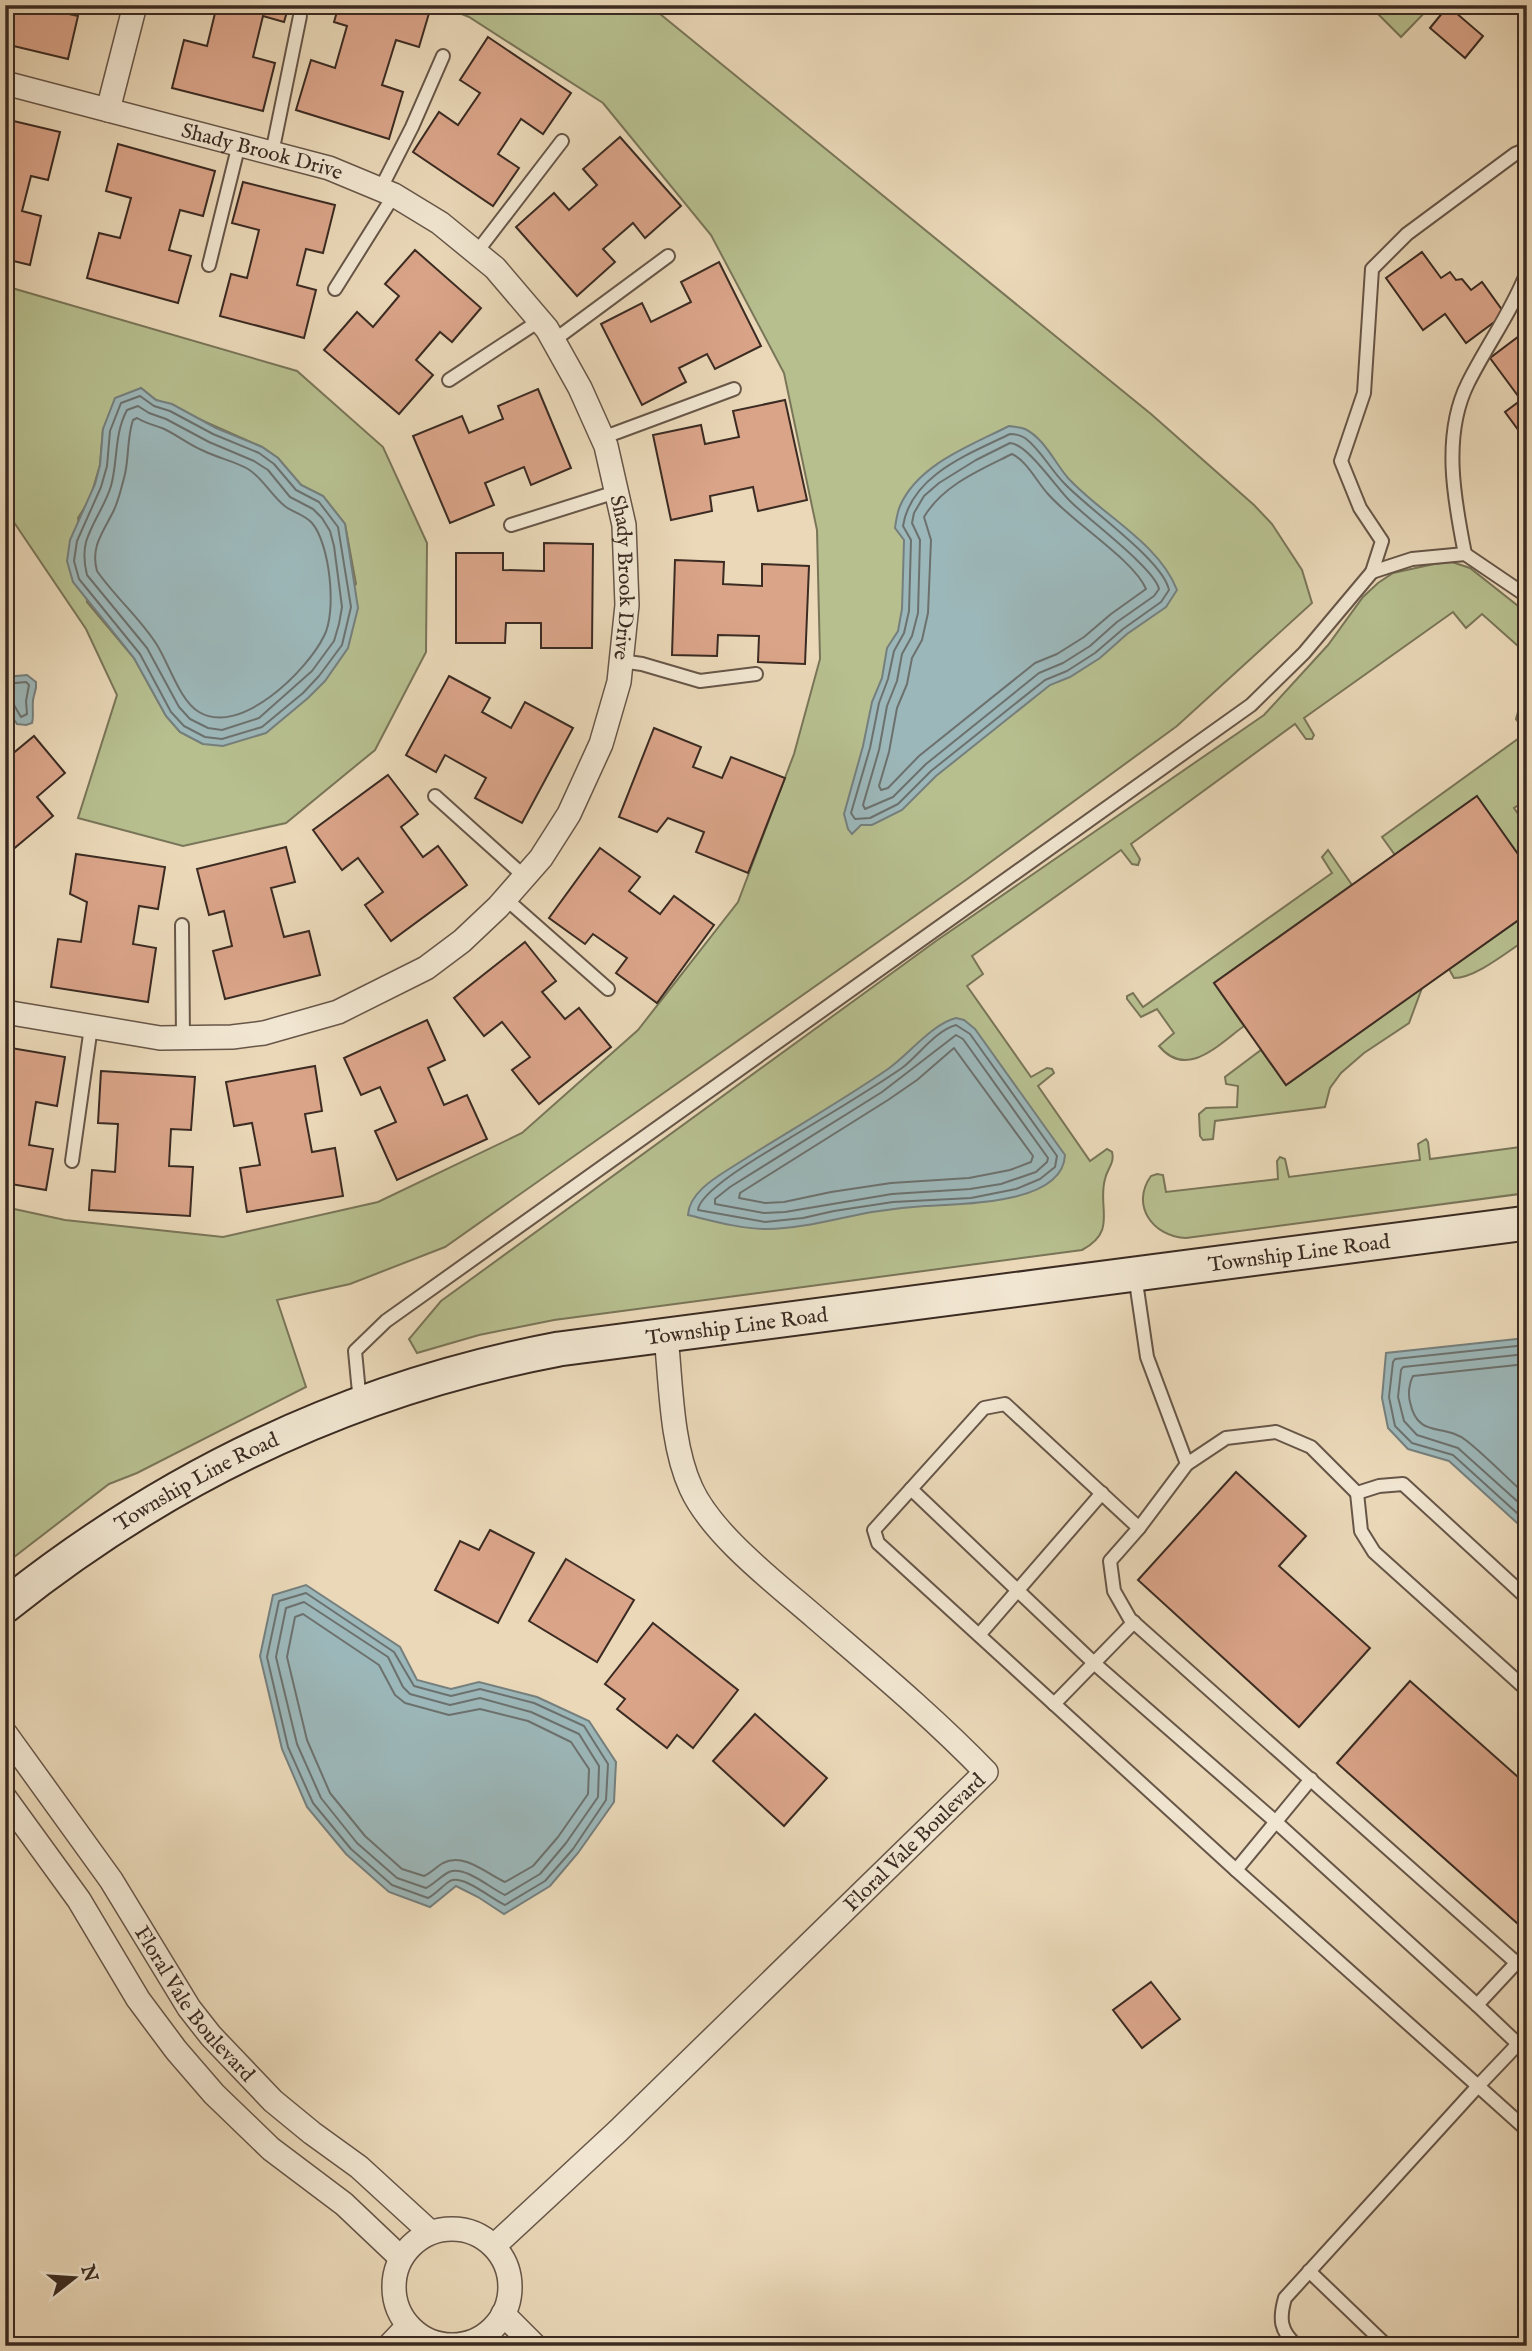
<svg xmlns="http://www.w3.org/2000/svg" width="1532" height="2351" viewBox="0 0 1532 2351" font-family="'IM FELL English',serif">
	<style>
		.green { fill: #b7bf8f; stroke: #797558; stroke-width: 2; fill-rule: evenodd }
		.water { fill: #9cb7b9; stroke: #757f7d; stroke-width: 2 }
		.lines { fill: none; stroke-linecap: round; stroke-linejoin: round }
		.shore { stroke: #6c716e; stroke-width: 2 }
		.building { fill: #daa489; stroke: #3b2b22; stroke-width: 2 }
		.lane-casing { stroke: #675648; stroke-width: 16 }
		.street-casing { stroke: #675648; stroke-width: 26 }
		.secondary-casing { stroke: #3b2b22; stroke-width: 37 }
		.lane { stroke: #f1e6d1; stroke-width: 12 }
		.street { stroke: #f1e6d1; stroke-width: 23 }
		.secondary { stroke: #f1e6d1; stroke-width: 33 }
		.labels { text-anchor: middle; stroke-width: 6; stroke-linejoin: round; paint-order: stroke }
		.street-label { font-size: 21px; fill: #3b2b22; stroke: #f1e6d1 }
	</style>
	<rect width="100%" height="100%" fill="#ead8b8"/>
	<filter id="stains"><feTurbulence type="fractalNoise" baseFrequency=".00286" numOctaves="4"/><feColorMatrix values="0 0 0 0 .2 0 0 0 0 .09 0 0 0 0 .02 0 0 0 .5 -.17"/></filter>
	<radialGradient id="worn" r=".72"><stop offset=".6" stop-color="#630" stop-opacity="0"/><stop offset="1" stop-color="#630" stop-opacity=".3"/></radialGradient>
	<g class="green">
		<path d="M440,5H649L1151,414L1254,505L1272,524L1302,570L1312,603L1177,726L966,880L445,1247L350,1284L277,1300L306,1387L137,1473L109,1484L5,1564V1207L65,1220L223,1237L378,1202L522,1133L638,1030L738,902L794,754L820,659L817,530L784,373L711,235L603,103L469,17Z"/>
		<path d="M1369,5H1432L1401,37Z"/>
		<path d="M1463,5H1527V14L1471,13Z"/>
		<path d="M5,286L297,371L383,447L427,543L426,652L375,750L286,823L183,846L78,818L117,695L86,629L5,509ZM141,388L156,400L262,447L278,458L301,485L323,496L345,524L356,584L203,744L180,732L166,716L134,658L87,602L78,518L90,499L100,465L103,429Z"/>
		<path d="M1452,562L1470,568L1527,613V654L1482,614L1466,628L1453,612L1304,718L1314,735L1312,739H1306L1295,724L1131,844L1140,859L1138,865L1132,864L1121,850L972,956L983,974L967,986L1031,1077L1047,1068L1052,1069L1054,1073L1038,1086L1090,1161L1107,1149L1112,1152C1115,1163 1107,1169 1105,1179C1097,1208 1118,1231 1082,1250L554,1320L479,1335L417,1353L409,1339L441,1301L936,941L1264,715L1328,645L1363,597L1378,583L1393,573L1434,564Z"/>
		<path d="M1518,712H1522L1527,716V799L1514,808L1527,827V867L1477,797L1395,855L1382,837L1526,733L1516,719Z"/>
		<path d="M1328,850L1352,885L1214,983L1244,1026C1219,1044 1187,1080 1159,1046L1174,1033L1157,1009L1141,1017L1127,999V996L1133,993L1143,1007L1332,873L1322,857Z"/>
		<path d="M1527,914V939C1508,951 1476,978 1454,978L1449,969Z"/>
		<path d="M1422,988L1409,1023L1364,1053L1341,1073L1330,1088L1325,1107L1215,1121L1213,1139L1203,1140L1200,1136L1199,1114L1206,1108L1237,1107L1238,1086L1226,1084L1225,1077L1261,1050L1286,1085Z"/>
		<path d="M1426,1139L1428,1142L1430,1159L1527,1146V1193L1186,1238C1153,1237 1130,1205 1151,1176L1157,1174L1163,1175L1166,1192L1278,1179L1277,1161L1280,1157L1285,1159L1289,1177L1420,1160L1418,1144Z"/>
	</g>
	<g class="water">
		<path d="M141,388L156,400L172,404L216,428L262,447L278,458L301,485L323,496L345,524L358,608L348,648L325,681L308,698L266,733L223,746L203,744L180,732L166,716L134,658L73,582L67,561L70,540L95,484L100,465L103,429L115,398Z"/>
		<path d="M1009,426C1014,427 1021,427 1025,429C1044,438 1055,463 1068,478C1102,515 1159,543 1177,590L1166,607L1127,634L1100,658L1070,677L1050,685L936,776L902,810L872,825H861L852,834L848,829L844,814L863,746L872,702L882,678L887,648L898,631L902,609L904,540L895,528C896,521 897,513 900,506C918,464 972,445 1009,426Z"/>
		<path d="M27,675L36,682C37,690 34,693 33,700C32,708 34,716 32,723L26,725L17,724L5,706V677Z"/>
		<path d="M956,1018L964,1020L975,1029L1065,1155C1063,1205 960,1204 925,1206C908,1207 890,1209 872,1212C838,1218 801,1229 767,1229C741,1229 713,1221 688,1215C689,1194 713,1179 729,1169C782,1135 837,1104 888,1069C909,1054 932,1024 956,1018Z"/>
		<path d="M1527,1338V1532L1449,1461L1408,1449L1388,1428L1382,1398L1386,1353Z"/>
		<path d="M306,1585L400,1647L417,1680L451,1689L479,1682L537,1697L589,1721L616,1762L614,1802L578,1853L550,1886L504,1914L478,1897L456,1886L430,1907L389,1892L346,1854L307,1807L282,1749L260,1656L273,1595Z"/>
	</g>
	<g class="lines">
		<g class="shore">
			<path d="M140,396L154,406L170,411L213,434L259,453L274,464L296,490L319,502L338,527L351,607L342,645L319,676L303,693L262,727L222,739L205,737L184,726L171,712L140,654L79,579L74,561L77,541L101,487L107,466L110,431L121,403Z"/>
			<path d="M138,406L149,413L166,419L209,442L254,461L268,470L290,497L313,509L322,518L330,531L334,546L342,607L339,624L334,641L312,671L259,718L222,730L208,728L190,719L179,707L147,648L87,575C84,563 83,554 86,542C92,522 105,506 111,486C118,461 114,434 127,410Z"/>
			<path d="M137,418C145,423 153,425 162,428C176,434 189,445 204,451C218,458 234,461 248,469C264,479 271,496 286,507C295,513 305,515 312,523C330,544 337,612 324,636C307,671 240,737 199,712C180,701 169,664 157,645C140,618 115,597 97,571C90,546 104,531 114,510C119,499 122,486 125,474C129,456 127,438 133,420Z"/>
			<path d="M1010,434C1016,434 1020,435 1025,438C1041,450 1050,469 1064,483C1088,509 1163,560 1169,590L1161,602L1123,629L1095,653L1067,671L1045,680L931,771L898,804L870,818L855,819L851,813L870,748L879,703L888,679L894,651L904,633L909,611L911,540L903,526C911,475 969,454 1010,434Z"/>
			<path d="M1010,443C1028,444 1057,489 1071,502C1089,520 1155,569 1159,589L1154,596L1117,622L1090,646L1063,663L1039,673L926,764L893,797L865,809L863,805L879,750L887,706L897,681L902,654L912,636L918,613L920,540L912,523L914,513L924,496L939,483L976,460Z"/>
			<path d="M1012,454C1027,461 1037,482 1048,494C1072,522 1134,560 1146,589L1111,614L1084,637L1057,654L1035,663L919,756L888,788L881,790L879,786L889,752L897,708L907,684L912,658L922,640L928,613L931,540L924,517C943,485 980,470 1012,454Z"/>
			<path d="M5,684L26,682L29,685L26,701L27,714L21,717L14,705L5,701"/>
			<path d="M956,1025L970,1034L1057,1156L1055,1167L1040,1179L1016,1189L971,1198L893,1202L834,1211L803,1218L765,1222L698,1210C700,1189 774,1148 793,1136C830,1114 867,1092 902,1068C919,1055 935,1031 956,1025Z"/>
			<path d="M956,1035L963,1039L1048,1158L1047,1162L1036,1172L1001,1184L970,1189L892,1194L785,1212L764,1213L715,1204V1199L730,1187L882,1092Z"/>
			<path d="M954,1048L1033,1156L1031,1162L1010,1170L969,1178L891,1183L831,1192L784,1202L765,1203L739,1198L740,1193L888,1100L917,1080Z"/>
			<path d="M1527,1345L1395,1359L1393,1362L1389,1397L1395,1426L1412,1443L1453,1455L1527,1522"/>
			<path d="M1527,1354L1403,1367L1401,1370L1398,1397L1404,1421L1417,1435L1458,1448L1527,1510"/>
			<path d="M1527,1364L1413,1376C1409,1383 1408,1394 1410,1402C1418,1440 1444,1422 1467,1441C1488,1458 1507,1478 1527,1496"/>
			<path d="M306,1593L394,1652L414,1686L451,1696L480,1689L534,1703L584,1726L608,1764L606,1800L573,1849L545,1881L505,1905C493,1900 463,1874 450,1881C442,1886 436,1894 428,1898L392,1885L351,1849L313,1803L288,1747L267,1657L279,1601Z"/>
			<path d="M304,1602L388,1657L403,1687L410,1694L450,1705L480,1698L531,1712L579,1734L599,1766L598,1797L566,1843L540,1874L505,1895C491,1889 465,1865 449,1872C441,1876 434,1884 426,1888L397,1878L357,1843L321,1798L297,1744L276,1657L286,1608Z"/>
			<path d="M303,1614L379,1665L395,1695L405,1703L449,1715L480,1709L528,1721L571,1742L589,1769L588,1794L558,1837L533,1866L505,1882C487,1874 464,1852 443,1863C436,1867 431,1873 424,1876L402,1869L365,1836L330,1793L307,1740L287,1657L295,1617Z"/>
		</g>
	</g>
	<g class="building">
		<path d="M5,5H57L55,11L78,16L68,59L5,44Z"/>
		<path d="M217,5H289L284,22L263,16L253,57L275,63L263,111L172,88L184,40L207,46Z"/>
		<path d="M339,5H413L430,10L419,47L396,40L382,85L403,92L389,139L296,110L311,60L335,68L347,26L334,22Z"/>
		<path d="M1448,6L1483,36L1465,58L1430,28Z"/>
		<path d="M488,37L571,93L543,134L521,119L498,154L519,168L493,206L413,152L439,112L458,125L480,93L460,80Z"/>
		<path d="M5,119L60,132L48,180L31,176L22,211L41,216L30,265L5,259Z"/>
		<path d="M620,137L681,206L645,238L633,223L603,249L615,262L577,296L516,227L554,193L569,210L597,185L583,169Z"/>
		<path d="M118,144L215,171L203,216L180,210L169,250L191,256L178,303L87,278L99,233L120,238L131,198L106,191Z"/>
		<path d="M243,182L335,205L323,253L306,249L297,285L316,290L304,338L220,316L231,274L247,278L259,230L232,223Z"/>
		<path d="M415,250L481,308L452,342L440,332L416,360L433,375L399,414L324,350L357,312L373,327L399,296L385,284Z"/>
		<path d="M1422,252L1441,278L1450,272L1456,280L1462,279L1471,290L1482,282L1505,314L1466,343L1445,314L1423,330L1386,278Z"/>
		<path d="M719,262L761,346L715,369L707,354L679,368L686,382L642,405L601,324L642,303L651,322L691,302L681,282Z"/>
		<path d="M1527,330V442L1505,412L1521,400L1490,358Z"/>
		<path d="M538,389L571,468L531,485L524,467L485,483L494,505L450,523L413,436L462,416L469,433L503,419L498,406Z"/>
		<path d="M785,400L807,500L758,511L753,487L710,496L712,511L671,520L653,435L701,425L705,444L739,437L733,411Z"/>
		<path d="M544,543L593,544L592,648H541V623H506L505,643H456V553H503V570L544,571Z"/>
		<path d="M675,560L724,562L723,584L762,586V564L809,566L805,664L758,662L759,636L718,635L717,656L672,655Z"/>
		<path d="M449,676L490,698L482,712L511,728L525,702L573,728L522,823L475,798L486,778L445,755L436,772L406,755Z"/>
		<path d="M654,728L701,747L693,767L722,778L731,757L785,778L748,873L696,852L704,832L668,818L657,832L619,817Z"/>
		<path d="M34,736L65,773L37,797L53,816L5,856V760Z"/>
		<path d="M388,775L418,814L401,827L423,857L438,846L467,885L391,941L365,905L383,892L358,858L342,870L313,830Z"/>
		<path d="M1477,796L1527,867V914L1286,1085L1214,983Z"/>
		<path d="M286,847L295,882L271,888L284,937L309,931L320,975L225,999L213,951L232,946L224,911L209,915L197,869Z"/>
		<path d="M600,848L640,877L629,891L660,914L674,896L714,925L657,1003L616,973L627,958L593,934L585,944L549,918Z"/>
		<path d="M76,854L165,867L158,909L139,906L133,944L156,948L148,1002L51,987L58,939L81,942L87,902L70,894Z"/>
		<path d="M525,942L556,981L542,992L565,1019L579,1008L611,1047L539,1104L512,1070L530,1057L502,1022L484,1036L454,998Z"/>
		<path d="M427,1020L445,1060L428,1068L444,1105L467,1095L487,1139L397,1180L375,1131L396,1122L380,1087L361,1095L344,1058Z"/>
		<path d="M5,1047L65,1057L57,1106L36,1102L29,1145L53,1149L46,1190L5,1183Z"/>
		<path d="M315,1066L322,1111L305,1114L312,1152L335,1148L343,1196L247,1212L240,1168L260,1165L252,1123L234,1126L226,1082Z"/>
		<path d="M101,1071L195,1077L191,1130L171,1129L169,1166L193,1167L190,1216L89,1210L92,1170L115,1172L118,1124L98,1123Z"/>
		<path d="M1236,1472L1306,1536L1279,1566L1370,1648L1299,1727L1138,1580Z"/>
		<path d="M490,1530L534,1553L498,1623L435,1590L460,1541L479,1550Z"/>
		<path d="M566,1559L634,1600L597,1662L529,1621Z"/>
		<path d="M653,1623L738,1690L693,1748L677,1735L667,1748L617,1709L625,1699L605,1684Z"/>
		<path d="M1410,1681L1527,1785V1932L1337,1763Z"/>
		<path d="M755,1714L827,1778L784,1826L713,1761Z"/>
		<path d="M1151,1982L1180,2019L1142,2048L1113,2010Z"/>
	</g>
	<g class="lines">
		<defs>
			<g id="lane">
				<path d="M272,153L300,16"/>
				<path d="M381,188L412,127L443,56"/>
				<path d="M476,253L562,141"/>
				<path d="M209,265L239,144"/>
				<path d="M335,289L394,195"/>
				<path d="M553,341L668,256"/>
				<path d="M449,380L539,321"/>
				<path d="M602,438L734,389"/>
				<path d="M511,525L616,492"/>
				<path d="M1465,554C1454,499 1442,435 1468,383C1487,345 1512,311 1527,272"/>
				<path d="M1372,572L1412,559L1465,554L1521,592H1527"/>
				<path d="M621,661L642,664L700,681L756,674"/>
				<path d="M435,796L525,877"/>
				<path d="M506,899L608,989"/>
				<path d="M182,925L183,1039"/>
				<path d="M72,1161L91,1027"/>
				<path d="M1135,1275L1147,1357L1187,1464L1139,1528L1005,1404L984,1408L874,1530L878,1543L1236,1870L1478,2086L1285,2298C1279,2319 1280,2331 1297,2346"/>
				<path d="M360,1403L355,1351L386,1321L1251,705L1304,653L1372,572L1382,541L1360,508L1341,461L1364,393L1372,269L1407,234L1515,154L1527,149"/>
				<path d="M1187,1464L1226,1438L1276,1432L1311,1447L1357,1493L1379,1486L1403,1484L1527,1598"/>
				<path d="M911,1489L1095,1664L1276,1822L1477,2005"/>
				<path d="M1357,1493L1361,1531L1374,1552L1527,1690"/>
				<path d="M1139,1528L1110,1561L1114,1591L1130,1619L1511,1958L1527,1970"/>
				<path d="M979,1635L1102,1493"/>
				<path d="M1054,1704L1134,1622"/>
				<path d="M1236,1870L1311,1779"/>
				<path d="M1517,1962L1477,2005L1518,2044"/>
				<path d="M1527,2052L1518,2044L1478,2086L1527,2130"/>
				<path d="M1309,2271L1387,2346"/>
			</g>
			<g id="street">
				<path id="s1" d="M5,83L329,168L394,195L440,223L495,268L547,329L580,388L606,446L624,525L627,605L619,682L601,744L569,814L541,858L498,907L462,941L426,968L338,1012L264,1033L232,1037L160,1038L5,1012"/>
				<path d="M108,110L135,5"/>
				<path id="s2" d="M5,1733L111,1880L189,2008L211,2036L273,2101L312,2133L359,2167L430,2232"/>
				<path d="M5,1798L79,1900L138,1999L176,2050L214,2094L271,2149L344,2204L401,2258"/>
				<circle cx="452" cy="2287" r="58"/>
				<path id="s3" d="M494,2246L618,2131L986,1772C933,1717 874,1668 816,1618C777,1584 712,1535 691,1488C671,1445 671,1383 666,1336"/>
				<path d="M503,2314L535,2346"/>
				<path d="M389,2346L408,2326"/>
			</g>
			<g id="secondary">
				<path id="s4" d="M5,1606C169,1475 352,1388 559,1349L1527,1223"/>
			</g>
		</defs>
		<use href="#lane" class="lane-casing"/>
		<use href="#street" class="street-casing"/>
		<use href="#secondary" class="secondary-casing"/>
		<use href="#lane" class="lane"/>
		<use href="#street" class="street"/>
		<use href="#secondary" class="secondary"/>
	</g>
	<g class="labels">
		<g class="street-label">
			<text dy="7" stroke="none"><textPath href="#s1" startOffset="266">Shady Brook Drive</textPath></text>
			<text dy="7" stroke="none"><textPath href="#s1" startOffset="875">Shady Brook Drive</textPath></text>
			<text dy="7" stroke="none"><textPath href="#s4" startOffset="1363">Township Line Road</textPath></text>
			<text dy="7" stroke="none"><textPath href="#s4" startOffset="796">Township Line Road</textPath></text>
			<text dy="7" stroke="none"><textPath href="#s4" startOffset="229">Township Line Road</textPath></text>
			<text dy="7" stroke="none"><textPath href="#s3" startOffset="583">Floral Vale Boulevard</textPath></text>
			<text dy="7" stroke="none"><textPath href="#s2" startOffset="331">Floral Vale Boulevard</textPath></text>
		</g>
	</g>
	<rect width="1532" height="2351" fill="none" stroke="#ead8b8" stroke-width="28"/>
	<rect x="7" y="7" width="1518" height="2337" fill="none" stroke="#3b2b22" stroke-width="3.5"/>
	<rect x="14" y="14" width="1504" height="2323" fill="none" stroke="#3b2b22" stroke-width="2"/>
	<g transform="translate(74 2278) rotate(73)" stroke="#f1e6d1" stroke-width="5" paint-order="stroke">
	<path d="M0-5L12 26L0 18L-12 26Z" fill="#3b2b22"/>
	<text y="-10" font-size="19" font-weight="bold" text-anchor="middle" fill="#3b2b22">N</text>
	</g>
	<rect width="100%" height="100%" filter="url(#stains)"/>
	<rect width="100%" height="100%" fill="url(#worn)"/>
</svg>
